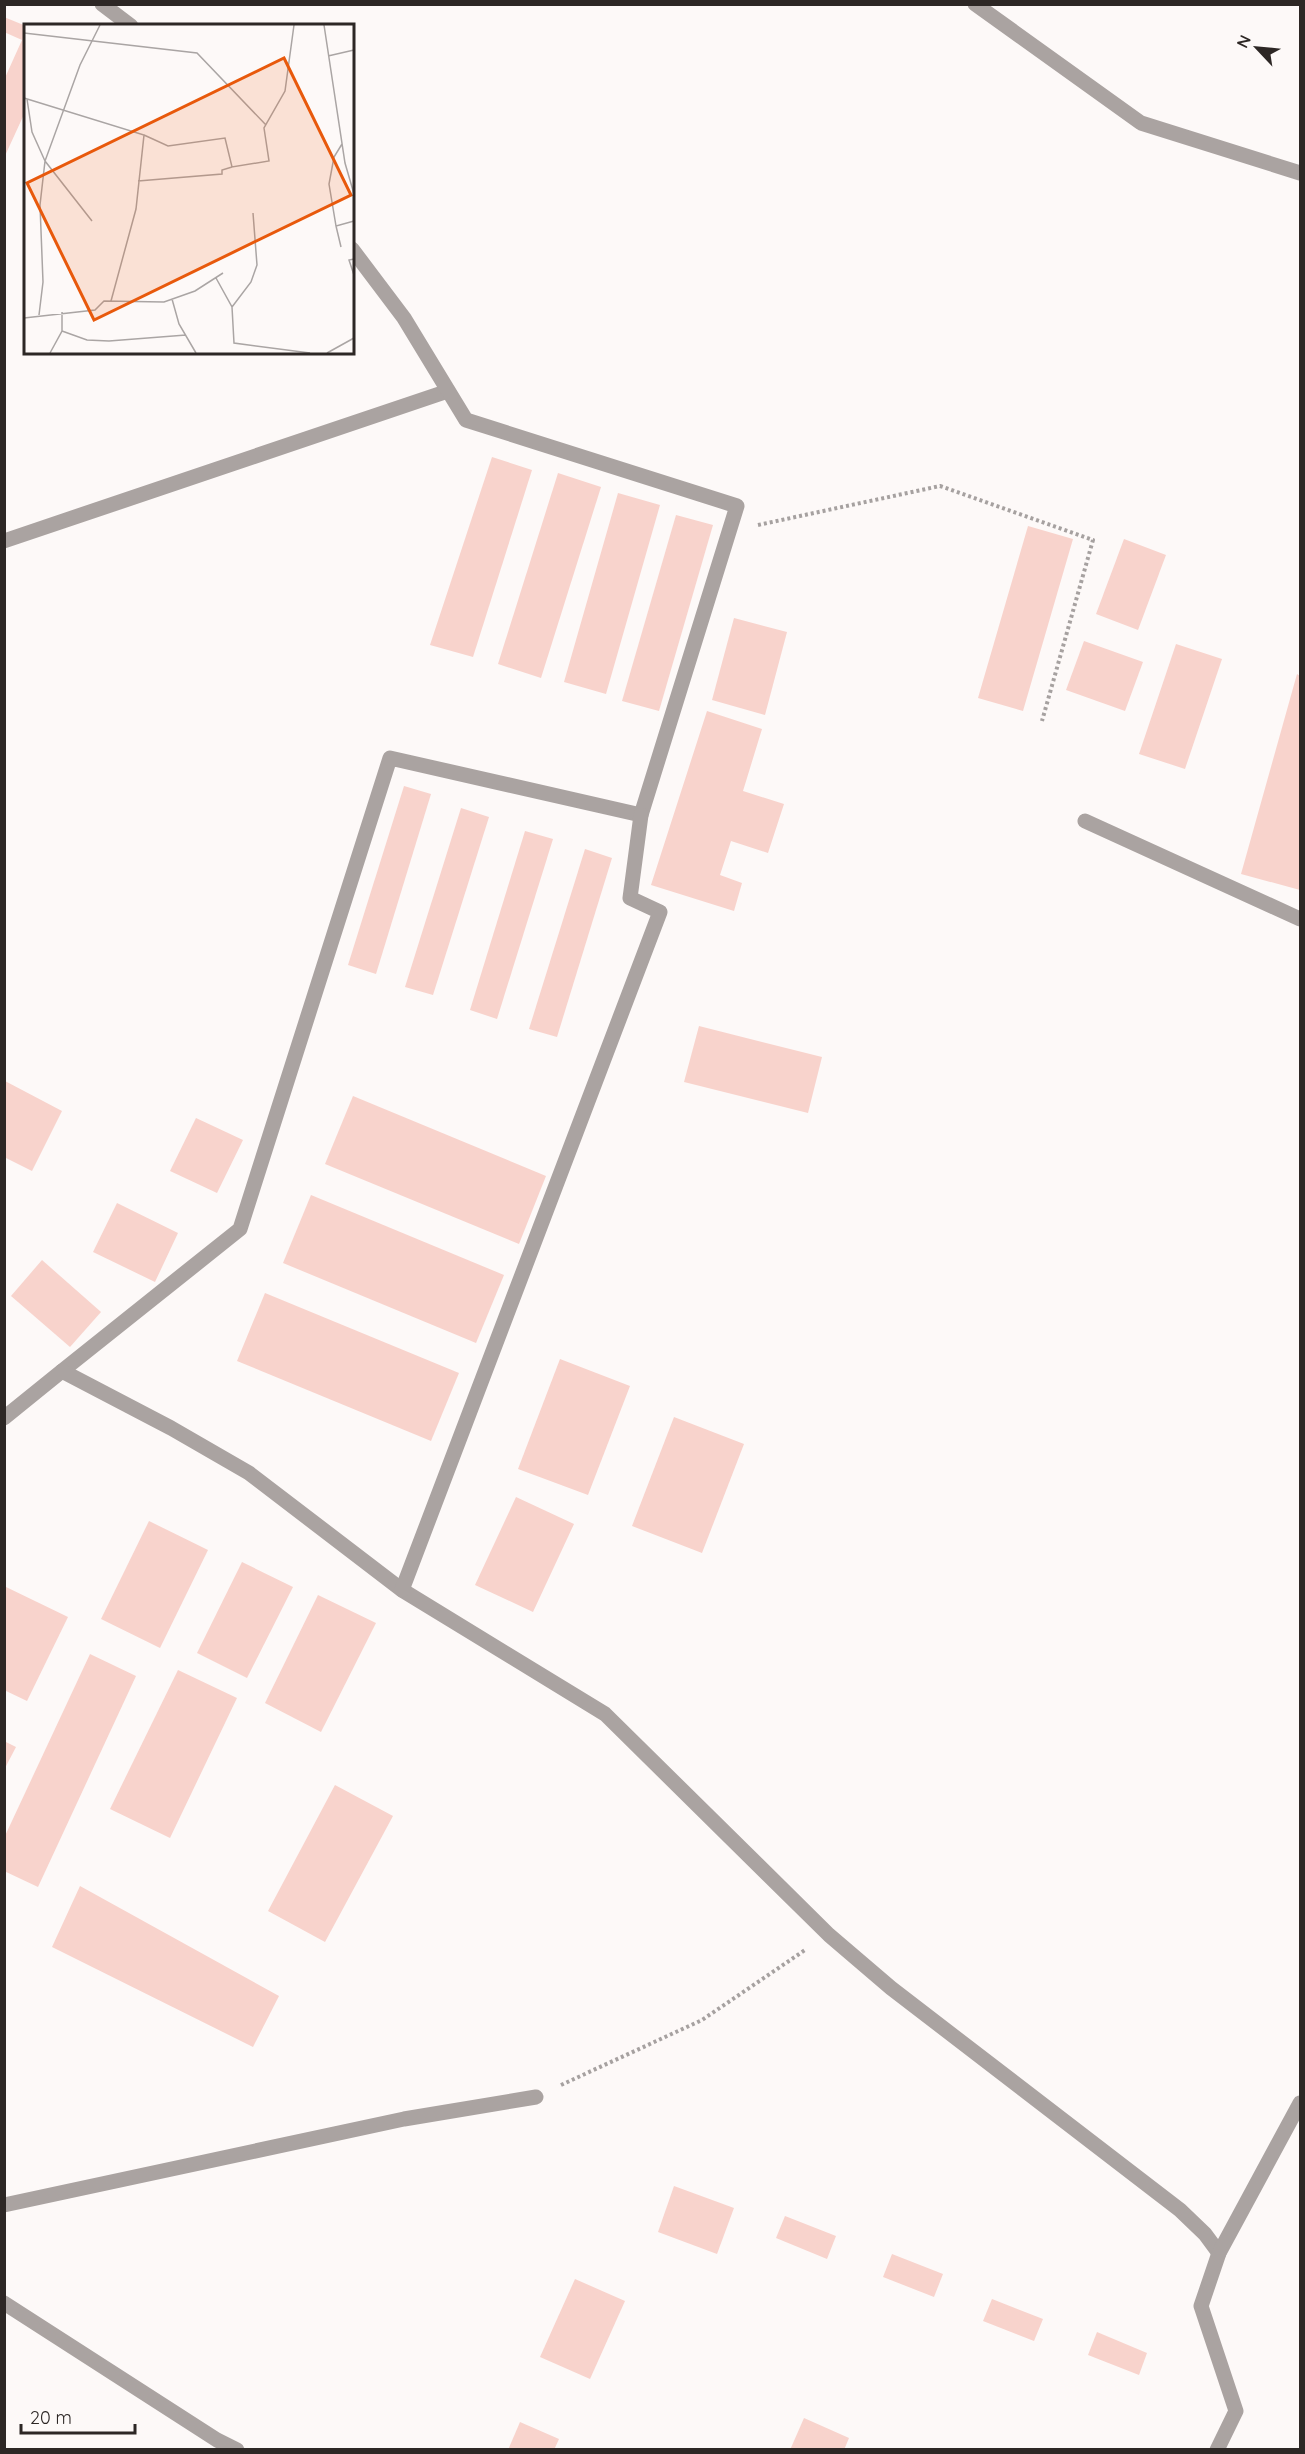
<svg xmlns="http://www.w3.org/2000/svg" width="1305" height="2454" viewBox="0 0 1305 2454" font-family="Quicksand,sans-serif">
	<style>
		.building { fill: #f8d3cc }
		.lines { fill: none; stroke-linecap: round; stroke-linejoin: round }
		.path { stroke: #a6a1a0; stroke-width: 4; stroke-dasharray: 3 3; stroke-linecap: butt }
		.street { stroke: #aaa3a1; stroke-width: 15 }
		.inset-road { fill: none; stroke: #aaa5a4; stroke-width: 1.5 }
		.view { fill: #e8590c; fill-opacity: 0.15; stroke: #e8590c; stroke-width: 3 }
		.inset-edge { fill: none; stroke: #2d2725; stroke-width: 3 }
	</style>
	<rect width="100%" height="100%" fill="#fdf9f8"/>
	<g class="building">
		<path d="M4,17L26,26V110L4,158V80L22,40L4,32Z"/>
		<path d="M492,457L532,470L473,657L430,645Z"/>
		<path d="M558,473L601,487L541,678L498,664Z"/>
		<path d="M618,493L660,505L606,694L564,682Z"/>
		<path d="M676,515L713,525L659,711L622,701Z"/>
		<path d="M1028,526L1073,539L1023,711L978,698Z"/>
		<path d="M1124,539L1166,555L1138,630L1096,614Z"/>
		<path d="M734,618L787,632L765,715L712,700Z"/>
		<path d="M1084,641L1143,662L1125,711L1066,690Z"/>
		<path d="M1176,644L1222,659L1185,769L1139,754Z"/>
		<path d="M1297,674L1300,676V890L1241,874Z"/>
		<path d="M707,711L762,729L743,791L784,804L768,853L731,841L720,875L742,883L734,911L651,885Z"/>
		<path d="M404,786L431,794L376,974L348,965Z"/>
		<path d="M461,808L489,817L433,995L405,987Z"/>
		<path d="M525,831L553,839L497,1019L470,1010Z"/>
		<path d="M585,849L612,858L557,1037L529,1029Z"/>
		<path d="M699,1026L822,1057L808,1113L684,1082Z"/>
		<path d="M5,1081L62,1111L32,1171L4,1157Z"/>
		<path d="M353,1096L546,1176L519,1244L325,1164Z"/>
		<path d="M196,1118L243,1140L217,1193L170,1171Z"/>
		<path d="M311,1195L504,1275L476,1343L283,1263Z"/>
		<path d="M117,1203L178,1233L155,1282L93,1252Z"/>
		<path d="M42,1260L101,1312L70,1347L11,1296Z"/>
		<path d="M265,1293L459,1373L431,1441L237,1361Z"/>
		<path d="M560,1359L630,1386L588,1495L518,1469Z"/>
		<path d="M674,1417L744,1444L702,1553L632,1526Z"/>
		<path d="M516,1497L574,1524L533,1612L475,1585Z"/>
		<path d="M149,1521L208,1550L160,1648L101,1619Z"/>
		<path d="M242,1562L293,1587L247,1678L197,1653Z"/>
		<path d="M4,1586L68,1617L27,1701L4,1690Z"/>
		<path d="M318,1595L376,1623L321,1732L265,1703Z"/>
		<path d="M90,1654L136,1676L38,1887L4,1871V1838Z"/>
		<path d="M178,1670L237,1698L170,1838L110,1809Z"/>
		<path d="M4,1741L16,1747L4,1770Z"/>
		<path d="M335,1785L393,1816L325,1942L268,1911Z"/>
		<path d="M80,1886L279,1996L253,2047L52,1947Z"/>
		<path d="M674,2186L734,2208L717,2254L658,2232Z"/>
		<path d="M785,2216L836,2236L827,2259L776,2238Z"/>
		<path d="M892,2254L943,2274L934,2297L883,2277Z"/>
		<path d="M575,2279L625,2301L590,2379L540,2357Z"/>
		<path d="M992,2299L1043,2319L1034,2341L983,2321Z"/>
		<path d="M1097,2332L1147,2353L1139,2375L1088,2355Z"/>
		<path d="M804,2418L849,2438L844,2450H790Z"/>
		<path d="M520,2422L559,2439L554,2450H508Z"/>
	</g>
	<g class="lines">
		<g class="path">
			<path d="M758,525L940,486L1093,540L1042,721"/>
			<path d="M561,2085L702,2020L805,1950"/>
		</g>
		<g class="street">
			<path d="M102,4L131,26"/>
			<path d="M975,4L1141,123L1300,173"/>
			<path d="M4,541L448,391"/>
			<path d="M1085,821L1300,919"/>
			<path d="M62,1371L240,1229L390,758L641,815L737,506L466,420L404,318L352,249"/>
			<path d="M4,1418L62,1371L171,1428L249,1473L402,1590L605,1714L829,1935L891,1988L1180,2210L1205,2234L1219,2253"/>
			<path d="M402,1590L660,912L630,898L641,815"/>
			<path d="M4,2205L404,2119L536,2097"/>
			<path d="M4,2303L217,2440L237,2450"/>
			<path d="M1217,2450L1236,2411L1201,2306L1219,2253L1300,2103"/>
		</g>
	</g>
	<g transform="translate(24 24)">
		<rect width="330" height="330" fill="#fdf9f8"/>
		<path class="inset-road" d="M300,1L321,139L330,170M0,9L173,29L242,101M304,32L330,26M0,74L120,111L112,185L87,277M3,75L8,108L21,137L16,181L19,258L15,291M120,111L144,122L201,114L208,143L245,137L240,104L261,67L270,1M114,157L198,150V146L208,143M68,197L21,137L56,41L76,1M312,202L305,160L310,133L318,120M317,223L312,202L330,197M330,235L325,236L330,251M192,254L208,283L210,319L286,329M148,275L155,300L172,329M208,283L227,258L233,241L229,189M0,294L71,286L80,277L140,278L171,267L199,249M38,307L63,316L85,317L162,311M26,329L38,307V288M303,329L330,314"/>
		<path class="view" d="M260,34L327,171L70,296L3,159Z"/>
		<rect width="330" height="330" class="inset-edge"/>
	</g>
	<rect width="1305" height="2454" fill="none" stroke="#2d2725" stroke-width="12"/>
	<g transform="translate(1257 48) rotate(296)" stroke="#fdf9f8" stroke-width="4.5" paint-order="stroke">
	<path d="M0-4.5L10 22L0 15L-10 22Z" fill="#2d2725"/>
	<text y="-9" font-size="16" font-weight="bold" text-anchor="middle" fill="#2d2725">N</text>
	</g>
	<path d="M21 2424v9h114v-9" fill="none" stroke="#2d2725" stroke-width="3"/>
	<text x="30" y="2424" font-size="18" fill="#2d2725" stroke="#fdf9f8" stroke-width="4.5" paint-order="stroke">20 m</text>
</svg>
